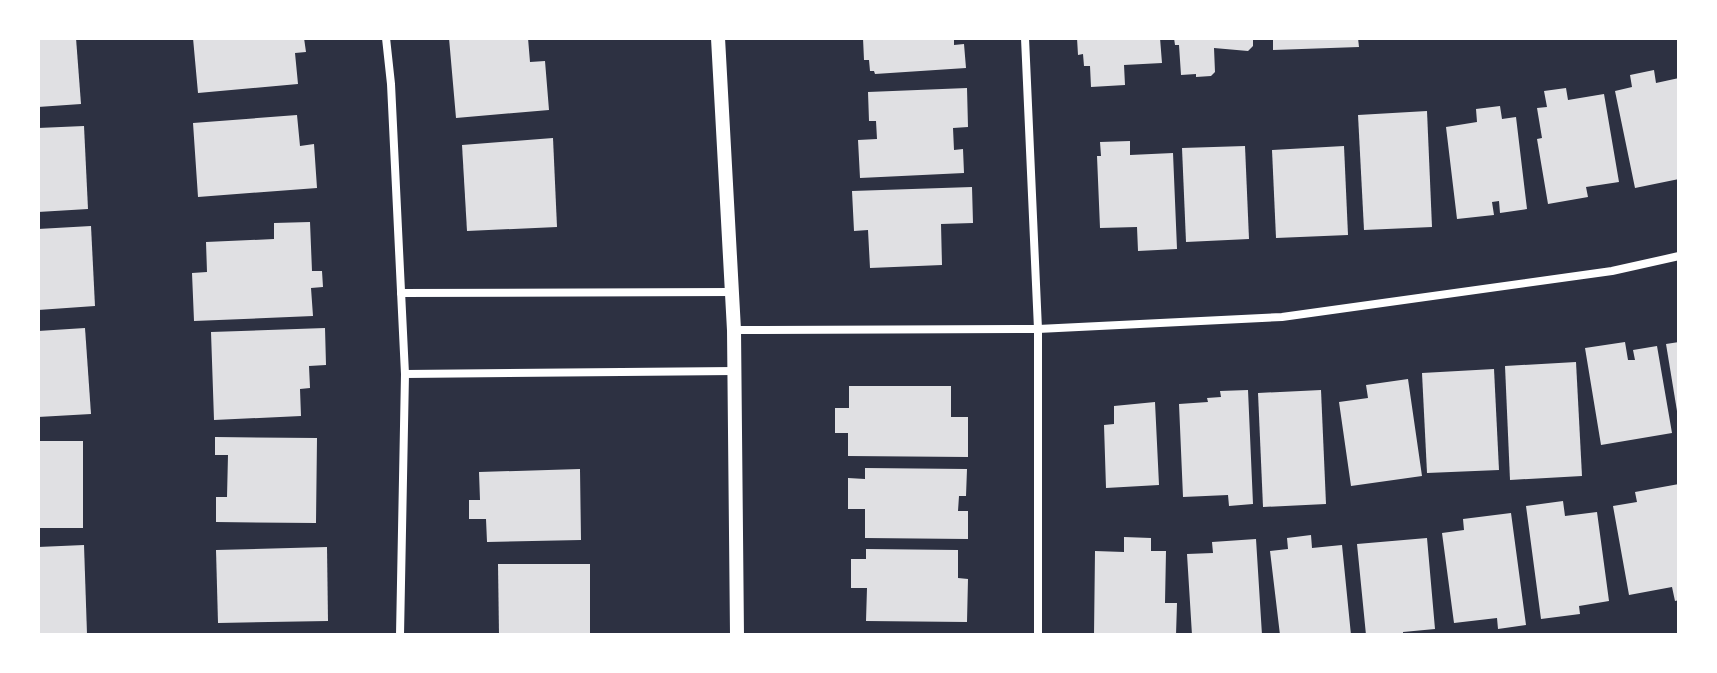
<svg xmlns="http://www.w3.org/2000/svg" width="1717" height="673" viewBox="0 0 1717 673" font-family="'Crimson Pro',serif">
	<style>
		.building { fill: #e0e0e3 }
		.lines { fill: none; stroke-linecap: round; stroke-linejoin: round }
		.minor { stroke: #fff; stroke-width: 8 }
		.tertiary { stroke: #fff; stroke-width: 14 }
	</style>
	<rect width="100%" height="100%" fill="#2d3142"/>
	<g class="building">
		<path d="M38,38H76L81,104L38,107Z"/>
		<path d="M193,38H304L306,52L295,53L298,84L198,93Z"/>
		<path d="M449,38H528L530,62L545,61L549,110L456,118Z"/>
		<path d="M863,38H954V45L964,44L966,68L875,74L874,71H870L869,60H864Z"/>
		<path d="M1077,38H1160L1162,63L1124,65L1125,85L1091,87L1090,66H1084L1083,54L1078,55Z"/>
		<path d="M1174,38H1253V46L1248,51L1214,48L1215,72L1211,76L1196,77V74L1181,75L1179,45H1175Z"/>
		<path d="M1273,38H1358L1359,47L1273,50Z"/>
		<path d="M1654,70L1656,83L1679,78V179L1635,188L1615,91L1632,87L1630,75Z"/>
		<path d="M967,88L968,127L953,128L954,150L963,149L964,173L860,178L858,140L877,139L876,121H869L868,92Z"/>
		<path d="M1566,88L1568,100L1604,94L1619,182L1586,187L1588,197L1548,204L1537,139L1542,138L1537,108L1547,107L1544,91Z"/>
		<path d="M1500,106L1502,119L1516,117L1527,209L1500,213L1499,201L1492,202L1494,215L1457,219L1446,127L1477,122L1476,109Z"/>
		<path d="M1427,111L1432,227L1364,230L1358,115Z"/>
		<path d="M297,115L300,146L314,144L317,188L198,197L193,123Z"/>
		<path d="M84,126L88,209L38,212V128Z"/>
		<path d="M553,138L557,227L467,231L462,145Z"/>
		<path d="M1130,141V155L1173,153L1177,249L1138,251L1137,227L1100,228L1097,156H1101L1100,142Z"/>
		<path d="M1245,146L1249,239L1186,242L1182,148Z"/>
		<path d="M1344,146L1348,235L1276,238L1272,150Z"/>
		<path d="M972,187L973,223L941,224L942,265L870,268L868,230L854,231L852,191Z"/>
		<path d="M310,222L312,271H322L323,287L311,288L313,316L194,321L192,273L207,272L206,242L274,239V223Z"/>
		<path d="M91,226L95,306L38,310V229Z"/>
		<path d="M85,328L91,414L38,417V331Z"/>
		<path d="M325,328L326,365L309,366L310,388L300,389L301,416L214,420L211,332Z"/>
		<path d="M1625,342L1628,360H1635L1633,350L1657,346L1672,433L1601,445L1585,348Z"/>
		<path d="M1679,342V411H1677L1666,344Z"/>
		<path d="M1576,362L1582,476L1510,480L1505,366Z"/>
		<path d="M1494,369L1499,470L1427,473L1422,373Z"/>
		<path d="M1408,379L1422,476L1351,486L1339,402L1368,398L1366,385Z"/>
		<path d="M849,386H951V417H968V457L848,456V433H835V408H849Z"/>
		<path d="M1248,390L1253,504L1229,506L1228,495L1183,497L1179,404L1208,402L1207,398L1221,397L1220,391Z"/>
		<path d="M1321,390L1326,504L1263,507L1258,393Z"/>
		<path d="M1155,402L1159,485L1106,488L1104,425L1114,424V406Z"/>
		<path d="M215,437L317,438L316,523L216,522V497H227L228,455H215Z"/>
		<rect x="38" y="441" width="45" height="87"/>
		<path d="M865,468L967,469L966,496H959L958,511H968V539L865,538V509H848V478L865,479Z"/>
		<path d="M580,469L581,540L487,542L486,519H469V500H480L479,472Z"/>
		<path d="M1679,484V600L1675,601L1672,587L1629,595L1613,506L1637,502L1635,492Z"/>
		<path d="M1563,501L1565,516L1597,512L1609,601L1579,606L1580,614L1541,619L1526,506Z"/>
		<path d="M1511,513L1526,625L1498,629L1497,618L1454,623L1442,533L1464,530L1463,519Z"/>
		<path d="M1311,535L1312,548L1342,545L1351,635H1280L1270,551L1288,549L1287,538Z"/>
		<path d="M1124,537L1151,538V551H1166L1165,603H1177L1176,635H1094L1095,551L1124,552Z"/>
		<path d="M1427,538L1435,629L1403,632V635H1366L1357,544Z"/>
		<path d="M1256,539L1262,635H1192L1187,554L1213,553L1212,542Z"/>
		<path d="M84,545L87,634L38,635V547Z"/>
		<path d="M327,547L328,621L218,623L216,550Z"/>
		<path d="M866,549L958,550V578L968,579L967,622L866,621L867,588H851V559H866Z"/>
		<path d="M498,564H590V635H499Z"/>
	</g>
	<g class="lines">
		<g class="minor">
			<path d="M386,38L391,84L405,374L400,635"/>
			<path d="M1025,38L1038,329V635"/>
			<path d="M401,293L733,292"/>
			<path d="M734,330L1038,329L1282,317L1612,271L1679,256"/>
			<path d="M405,374L735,371"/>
		</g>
		<path class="tertiary" d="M718,38L734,330L737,635"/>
	</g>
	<rect width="1717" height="673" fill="none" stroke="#ffffff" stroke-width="80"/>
</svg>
